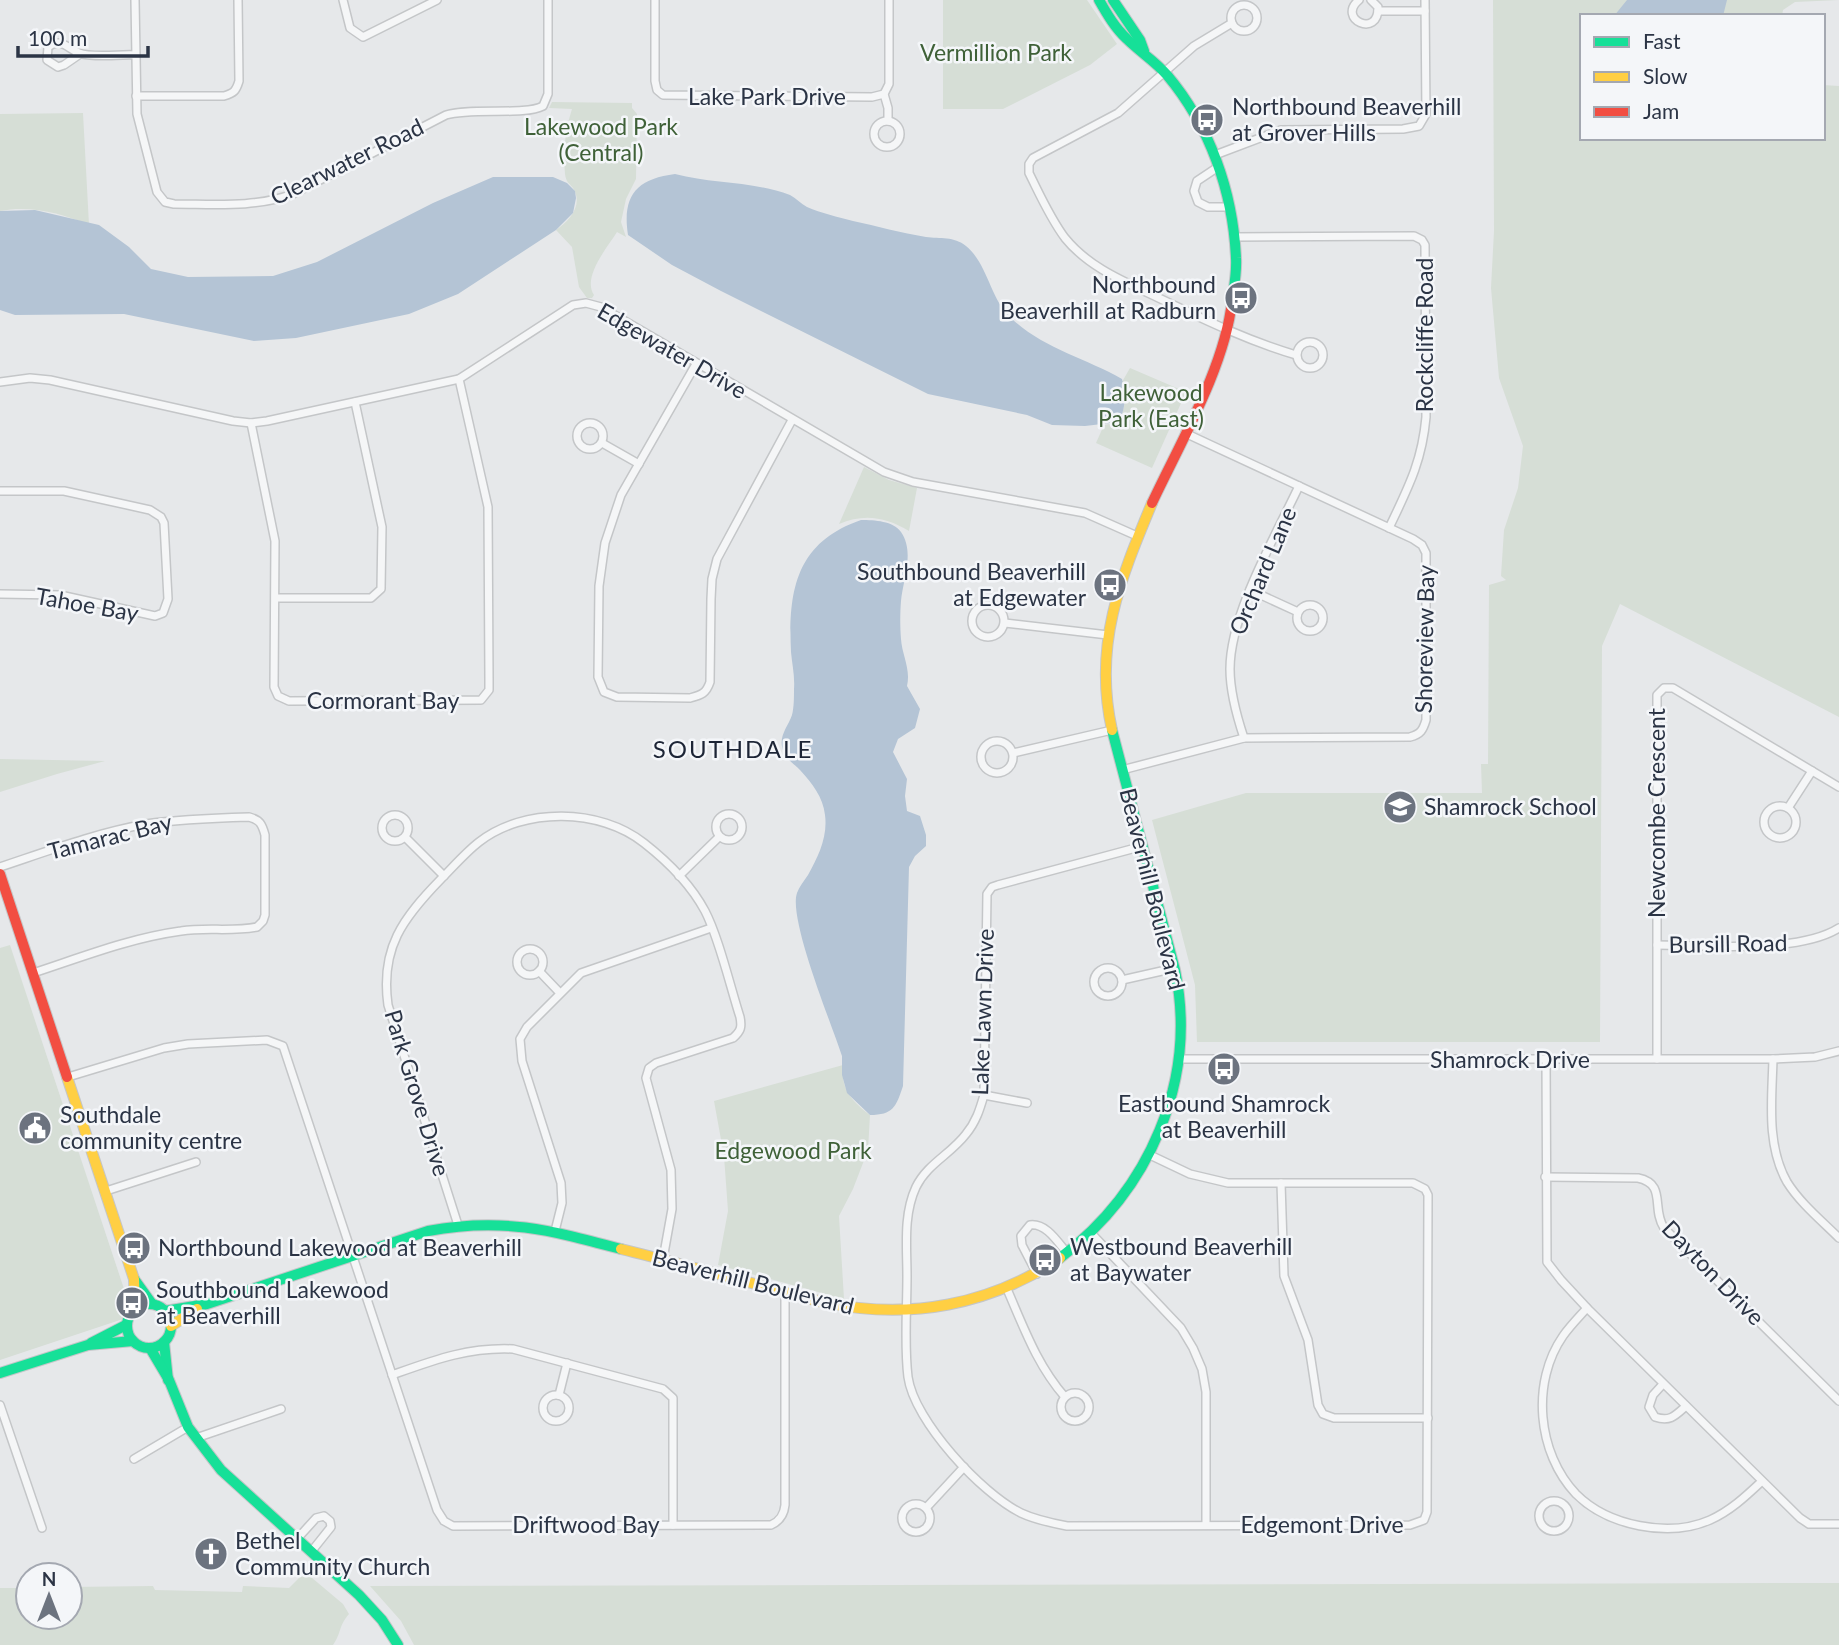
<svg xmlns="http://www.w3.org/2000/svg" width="1839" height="1645" viewBox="0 0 1839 1645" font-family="Lato,sans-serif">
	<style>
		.green { fill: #d6ded6 }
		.water { fill: #b4c4d5 }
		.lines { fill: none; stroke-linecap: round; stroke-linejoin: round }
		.street-casing { stroke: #c4c6c8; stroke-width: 10 }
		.fast-casing { stroke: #c4c6c8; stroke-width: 12 }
		.slow-casing { stroke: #c4c6c8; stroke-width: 12 }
		.jam-casing { stroke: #c4c6c8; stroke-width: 12 }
		.street { stroke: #f5f6f7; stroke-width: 7 }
		.fast { stroke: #16e098; stroke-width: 10 }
		.slow { stroke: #ffcf43; stroke-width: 10 }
		.jam { stroke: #f24e42; stroke-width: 10 }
		.labels { text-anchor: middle; stroke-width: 5; stroke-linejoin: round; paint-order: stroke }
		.park-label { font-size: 23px; fill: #3f6138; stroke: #f4f6f9 }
		.street-label { font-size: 23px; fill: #2b3445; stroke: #f4f6f9 }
		.poi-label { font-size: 23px; fill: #2b3445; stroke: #f4f6f9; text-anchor: start }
		.neighbourhood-label { font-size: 24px; letter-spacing: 2px; fill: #1d2536; stroke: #f4f6f9 }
	</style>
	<rect width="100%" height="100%" fill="#e6e8ea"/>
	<g class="green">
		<path d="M943,0H1087L1117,44L1090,65L1003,109H943Z"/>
		<path d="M1493,0H1839L1795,2L1783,10L1782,16H1582V138H1823V85L1839,86V717L1620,604L1602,646L1600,1042H1197L1195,985L1152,820L1246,793H1482L1481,764H1488L1489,585L1506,580L1501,576L1504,530L1518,488L1523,446L1499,378L1491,288L1494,231Z"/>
		<path d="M552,102L632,103V108L637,114L636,179L626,199L621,222L626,237L617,232C607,248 582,277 594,295L592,298H587L579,287L572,247L556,230C569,221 584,205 573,188C569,183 566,182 565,174C563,151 565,131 572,109L549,108Z"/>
		<path d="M83,113L89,225C62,213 30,205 0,211V114Z"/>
		<path d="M1130,368L1186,392L1152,468L1096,443L1104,425L1119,422C1125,408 1127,397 1122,382Z"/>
		<path d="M864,467L889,480L917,488L909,531C886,517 864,513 839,524Z"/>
		<path d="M0,759L105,761L57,774L0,792Z"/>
		<path d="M10,945L130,1307L123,1319L0,1360V948Z"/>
		<path d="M843,1065C840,1089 853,1102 870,1115L868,1150L853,1189L839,1216L844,1299L718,1265L728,1211L724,1156L714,1101Z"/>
		<path d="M305,1572L343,1604L349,1614C338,1627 342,1632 333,1645H0V1588H28V1617H70V1587L153,1586L155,1590L242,1592L243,1586L289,1588Z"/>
		<path d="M1839,1583V1645H414L401,1621L370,1586Z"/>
	</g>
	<g class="water">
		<path d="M1627,0H1727L1723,16H1614Z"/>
		<path d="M675,174C713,184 753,181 790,195C796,198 801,204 807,207C821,213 838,217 853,221C877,226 901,233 926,237C940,239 954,236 966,246C988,264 990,299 1011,318C1042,348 1085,358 1122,379C1126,395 1126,407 1119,422L1085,426L1052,425L1027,415L928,394L721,291L672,265L628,235C622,196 636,179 675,174Z"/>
		<path d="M493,177H553L567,183L575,191L576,198L573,213L556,230L458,294L409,314L296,338L254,341L124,314L15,315L0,310V211L35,210L99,225L129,247L151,269L188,277L273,276L317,262L433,203Z"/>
		<path d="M861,520C875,520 893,521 901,532C915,552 903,580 901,601C900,613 900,627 901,639C902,655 911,669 907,686L920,709L915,728L898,739L893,752L907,779L905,796L907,811L920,816L926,835V846L915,856L909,867L903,1086C896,1107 893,1115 870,1115L847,1093L842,1075V1056C832,1025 788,919 797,893C799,887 804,881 808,875C818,857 828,837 825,815C823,797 812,783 800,770C793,763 786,759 783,750C778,736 788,727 792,715C794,708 794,697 794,689C795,676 792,664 791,652C788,589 797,542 861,520Z"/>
	</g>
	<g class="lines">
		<defs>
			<g id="street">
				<path d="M135,0L137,114L157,192L165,202L174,204C214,204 255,208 293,194L446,115C473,107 524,116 543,106L548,94V0"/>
				<path d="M343,0L350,28L363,37L437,0"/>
				<path d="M655,0V81L657,90L663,95L872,97L884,94"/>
				<path d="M1359,0C1336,19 1379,39 1378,7L1371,0"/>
				<circle cx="1244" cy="18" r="13"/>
				<path d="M1378,11H1425"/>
				<path d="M1232,23L1194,46L1118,113L1033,158L1029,164V173C1040,195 1050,218 1065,238C1090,269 1128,283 1163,300C1207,321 1249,341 1296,355"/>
				<path d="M80,54L64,65L58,67L47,60L48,47C61,37 67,48 79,53C91,58 121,54 135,55"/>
				<path d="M136,96H224C234,93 236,91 239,81L238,0"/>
				<path d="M888,121V108L884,94L889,84V0"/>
				<circle cx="887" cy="134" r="13"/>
				<path d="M1215,155L1281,130L1403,129L1419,126L1426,114L1425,0"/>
				<path d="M1218,167L1197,181L1194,191L1198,202L1208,207H1230"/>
				<path d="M1235,237L1414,236L1422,240L1425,245L1426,417C1422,462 1408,488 1389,528"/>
				<circle cx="1310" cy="355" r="13"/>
				<path d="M696,364L621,495L605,543L599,586L598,677L604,692L617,697L690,698C701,695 706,694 710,682L711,599L712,579L717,559L792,420"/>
				<path d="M0,382L30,378L50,380L233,421L251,423L267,421L459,379L573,305L586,303L601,307L884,472L913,482L1085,513L1137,536"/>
				<circle cx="590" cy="436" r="13"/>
				<path d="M251,423L275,541L274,687L278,696L289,701L481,700L489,690V678L488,507L459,379"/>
				<path d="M602,443L639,464"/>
				<path d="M0,491H64L150,510L161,517L164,523L168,599L163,613L155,616L60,595L0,594"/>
				<path d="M1250,590L1298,612"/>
				<path d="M276,598H371L381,589L382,527L355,402"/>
				<circle cx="988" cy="621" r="16"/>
				<circle cx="1310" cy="618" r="13"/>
				<path d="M1005,623L1108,635"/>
				<path d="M1244,738C1237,717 1230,691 1230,669C1230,614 1275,537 1299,486"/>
				<circle cx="997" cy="757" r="16"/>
				<path d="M1013,753L1112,730"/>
				<path d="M1122,770L1244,738L1410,737C1421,734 1423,730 1426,720V553L1422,545L1413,539L1185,433"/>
				<circle cx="1780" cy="822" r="16"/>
				<path d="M1788,808L1812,771"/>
				<circle cx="729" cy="827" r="13"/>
				<circle cx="395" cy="828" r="13"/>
				<path d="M405,837L444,876"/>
				<path d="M1143,846L998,885L992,887L987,894L984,1095C980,1109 976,1122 966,1134C951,1154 927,1164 916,1187C903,1215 907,1247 907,1276C907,1309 904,1345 908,1377C914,1421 982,1494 1021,1513C1036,1520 1051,1523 1067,1526L1410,1525L1424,1520L1427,1512L1428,1195L1425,1189L1413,1183H1228L1190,1174L1150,1155"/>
				<path d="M0,867C48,851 96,833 146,824C180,819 214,818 249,817C260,820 262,824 265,835V915L263,921L257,927C232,932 206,927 181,931C130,938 82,957 33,973"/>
				<path d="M679,876L719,837"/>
				<path d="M1657,945C1706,945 1798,954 1839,928"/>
				<circle cx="530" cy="962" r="13"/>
				<circle cx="1108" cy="982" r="14"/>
				<path d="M539,971L560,993"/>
				<path d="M1122,980L1175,968"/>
				<path d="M1179,1059H1773L1815,1057L1839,1051"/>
				<path d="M1657,1059V695L1664,688H1673L1839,787"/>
				<path d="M1773,1059C1772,1099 1766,1145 1787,1182C1800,1203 1822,1221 1839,1238"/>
				<path d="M1546,1060L1547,1262L1561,1280L1587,1308L1800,1518L1809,1524H1839"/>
				<path d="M68,1077L164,1048L188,1044L267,1040L283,1046L437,1510L444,1521L453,1526L771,1525C780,1521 784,1515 785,1505V1292"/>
				<path d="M984,1095L1027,1103"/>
				<path d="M1545,1177L1638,1178C1667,1184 1651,1208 1664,1228L1839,1401"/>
				<path d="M1281,1183L1284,1276L1308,1340L1318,1405L1323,1414L1334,1418H1428"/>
				<path d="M106,1191L196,1162"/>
				<path d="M458,1225L388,1005C380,948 403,918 441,879C453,867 466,852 479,842C524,807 600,808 644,843C667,861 691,885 705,911C719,938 730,986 740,1017C742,1027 741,1031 733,1038L656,1063L649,1068L646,1078L671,1170L672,1209L663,1259"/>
				<path d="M555,1231L562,1203L561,1183L522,1061L520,1039L527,1027L581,973L711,928"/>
				<path d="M1091,1233L1181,1328L1193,1348L1202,1369L1206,1392V1525"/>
				<path d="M1037,1274L1022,1245L1021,1236L1030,1225C1046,1223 1057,1241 1067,1253"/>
				<path d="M1007,1289C1024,1328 1037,1365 1065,1397"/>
				<path d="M1587,1308C1579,1317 1570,1326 1563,1336C1531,1382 1537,1453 1576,1494C1608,1526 1669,1538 1710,1520C1730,1511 1745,1497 1761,1482"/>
				<path d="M392,1375C434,1360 468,1347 513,1349L663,1389L673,1398V1525"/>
				<path d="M1663,1384L1653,1395L1649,1407L1655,1417C1670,1422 1675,1416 1686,1406"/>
				<circle cx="1075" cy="1407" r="14"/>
				<circle cx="556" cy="1408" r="13"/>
				<path d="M559,1395L567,1363"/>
				<path d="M0,1405L42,1528"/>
				<path d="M196,1438L281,1409"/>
				<path d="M134,1459L188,1427"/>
				<circle cx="1554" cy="1516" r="15"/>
				<circle cx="916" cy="1518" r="14"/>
				<path d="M926,1508L964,1467"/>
				<path d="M297,1539L316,1518L324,1516L330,1521L331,1527L311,1552"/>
			</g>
			<g id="fast">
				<path d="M1099,0C1107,14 1115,28 1127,39C1140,52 1155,61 1167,75C1210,126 1233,192 1236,258C1237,272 1234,287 1232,301"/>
				<path d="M1113,0L1140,40L1144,51"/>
				<path d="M1060,1258C1149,1191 1198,1081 1175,970L1112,730"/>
				<path d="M134,1279L152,1304"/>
				<circle cx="149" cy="1326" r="22"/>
				<path d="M165,1311L207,1304L428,1231C502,1217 550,1230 621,1249"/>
				<path d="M164,1342L168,1380"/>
				<path d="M91,1343L126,1325"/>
				<path d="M150,1348L169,1380L188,1427L221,1470L359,1595L382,1620L398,1645"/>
				<path d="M0,1373L88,1345L133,1341"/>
			</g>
			<g id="slow">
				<path d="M1112,730C1093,645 1120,580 1152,503"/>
				<path d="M67,1077L134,1279L135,1308"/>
				<path d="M621,1249C666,1260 710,1272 755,1284C779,1290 803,1298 827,1303C910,1320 990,1305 1060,1258"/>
				<path d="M171,1326L197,1309"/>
			</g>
			<g id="jam">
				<path d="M1152,503C1180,443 1225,367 1232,301"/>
				<path d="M0,874L67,1077"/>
			</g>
		</defs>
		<use href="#street" class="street-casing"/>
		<use href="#fast" class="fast-casing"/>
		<use href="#slow" class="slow-casing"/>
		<use href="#jam" class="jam-casing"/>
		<use href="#street" class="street"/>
		<use href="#fast" class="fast"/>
		<use href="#slow" class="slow"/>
		<use href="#jam" class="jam"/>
	</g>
	<defs>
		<symbol id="bus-disc" viewBox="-11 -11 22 22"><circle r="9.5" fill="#6c737f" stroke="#f4f6f9"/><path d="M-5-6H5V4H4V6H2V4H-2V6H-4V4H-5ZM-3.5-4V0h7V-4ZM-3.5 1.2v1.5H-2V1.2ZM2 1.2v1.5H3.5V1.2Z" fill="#fff"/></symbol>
		<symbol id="school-disc" viewBox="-11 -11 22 22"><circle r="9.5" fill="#6c737f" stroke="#f4f6f9"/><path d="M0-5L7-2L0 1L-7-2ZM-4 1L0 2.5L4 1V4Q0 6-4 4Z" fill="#fff"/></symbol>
		<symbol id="civic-disc" viewBox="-11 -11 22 22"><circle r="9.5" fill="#6c737f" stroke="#f4f6f9"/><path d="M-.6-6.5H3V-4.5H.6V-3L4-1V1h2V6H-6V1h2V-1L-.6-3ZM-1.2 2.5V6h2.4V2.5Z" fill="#fff"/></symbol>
		<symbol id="church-disc" viewBox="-11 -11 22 22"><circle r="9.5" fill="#6c737f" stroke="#f4f6f9"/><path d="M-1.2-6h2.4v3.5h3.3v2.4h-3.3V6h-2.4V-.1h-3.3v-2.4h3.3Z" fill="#fff"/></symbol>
	</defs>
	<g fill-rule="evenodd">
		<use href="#bus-disc" x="1188" y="101" width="38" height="38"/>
		<use href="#bus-disc" x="1222" y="279" width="38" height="38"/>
		<use href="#bus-disc" x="1091" y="566" width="38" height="38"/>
		<use href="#school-disc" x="1381" y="788" width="38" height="38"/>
		<use href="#bus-disc" x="1205" y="1050" width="38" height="38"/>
		<use href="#civic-disc" x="16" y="1109" width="38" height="38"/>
		<use href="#bus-disc" x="115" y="1229" width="38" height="38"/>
		<use href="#bus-disc" x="1026" y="1241" width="38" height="38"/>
		<use href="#bus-disc" x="113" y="1284" width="38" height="38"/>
		<use href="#church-disc" x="192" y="1535" width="38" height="38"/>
	</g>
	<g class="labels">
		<g class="park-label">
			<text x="996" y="61">Vermillion Park</text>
			<text x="601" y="135">Lakewood Park<tspan x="601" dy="26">(Central)</tspan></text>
			<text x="1151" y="401">Lakewood<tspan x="1151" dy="26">Park (East)</tspan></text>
			<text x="793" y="1159">Edgewood Park</text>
		</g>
		<g class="street-label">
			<text x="767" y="105">Lake Park Drive</text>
			<text transform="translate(347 162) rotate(-26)" y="8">Clearwater Road</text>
			<text transform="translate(1425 335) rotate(-90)" y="8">Rockcliffe Road</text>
			<text transform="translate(672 351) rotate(30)" y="8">Edgewater Drive</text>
			<text transform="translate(1263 571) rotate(-67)" y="8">Orchard Lane</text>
			<text transform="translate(87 605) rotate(10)" y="8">Tahoe Bay</text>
			<text transform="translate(1425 639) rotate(-89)" y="8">Shoreview Bay</text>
			<text x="383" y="709">Cormorant Bay</text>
			<text transform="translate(1657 813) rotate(-90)" y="8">Newcombe Crescent</text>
			<text transform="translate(110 837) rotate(-14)" y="8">Tamarac Bay</text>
			<text transform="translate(1152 889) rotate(76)" y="8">Beaverhill Boulevard</text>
			<text transform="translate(1728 944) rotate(-1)" y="8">Bursill Road</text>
			<text transform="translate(983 1012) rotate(-88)" y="8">Lake Lawn Drive</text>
			<text x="1510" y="1068">Shamrock Drive</text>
			<text transform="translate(417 1093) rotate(73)" y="8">Park Grove Drive</text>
			<text transform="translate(1713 1273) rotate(46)" y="8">Dayton Drive</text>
			<text transform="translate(753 1282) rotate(14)" y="8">Beaverhill Boulevard</text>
			<text x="586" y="1533">Driftwood Bay</text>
			<text x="1322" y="1533">Edgemont Drive</text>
		</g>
		<g class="poi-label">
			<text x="1232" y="115">Northbound Beaverhill<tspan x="1232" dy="26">at Grover Hills</tspan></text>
			<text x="1216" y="293" text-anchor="end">Northbound<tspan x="1216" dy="26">Beaverhill at Radburn</tspan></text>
			<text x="1086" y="580" text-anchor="end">Southbound Beaverhill<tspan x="1086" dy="26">at Edgewater</tspan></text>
			<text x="1424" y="815">Shamrock School</text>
			<text x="1224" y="1112" text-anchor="middle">Eastbound Shamrock<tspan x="1224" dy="26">at Beaverhill</tspan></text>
			<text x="60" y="1123">Southdale<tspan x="60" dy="26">community centre</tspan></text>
			<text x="1070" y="1255">Westbound Beaverhill<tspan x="1070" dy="26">at Baywater</tspan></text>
			<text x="158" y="1256">Northbound Lakewood at Beaverhill</text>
			<text x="156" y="1298">Southbound Lakewood<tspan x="156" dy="26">at Beaverhill</tspan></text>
			<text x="235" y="1549">Bethel<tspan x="235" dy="26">Community Church</tspan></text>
		</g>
		<g class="neighbourhood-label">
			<text x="733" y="758">SOUTHDALE</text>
		</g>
	</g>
	<rect x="1580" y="14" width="245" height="126" fill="#f4f6f9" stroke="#a4a8b1" stroke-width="2"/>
	<rect x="1594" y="37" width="35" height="10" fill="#16e098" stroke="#a4a8b1" stroke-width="2"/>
	<text x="1643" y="49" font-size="21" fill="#2b3445">Fast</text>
	<rect x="1594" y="72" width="35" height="10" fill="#ffcf43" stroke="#a4a8b1" stroke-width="2"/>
	<text x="1643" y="84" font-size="21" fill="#2b3445">Slow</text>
	<rect x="1594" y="107" width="35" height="10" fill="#f24e42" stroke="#a4a8b1" stroke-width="2"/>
	<text x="1643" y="119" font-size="21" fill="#2b3445">Jam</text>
	<g transform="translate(49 1596)"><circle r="33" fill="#f4f6f9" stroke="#a4a8b1" stroke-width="2"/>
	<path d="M0-5L12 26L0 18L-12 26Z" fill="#6c737f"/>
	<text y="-10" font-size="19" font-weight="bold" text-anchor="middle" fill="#2b3445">N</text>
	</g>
	<path d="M18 46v10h130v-10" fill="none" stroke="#2b3445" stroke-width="3.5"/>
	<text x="28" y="46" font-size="21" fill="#2b3445" stroke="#f4f6f9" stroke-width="5" paint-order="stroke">100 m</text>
</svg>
